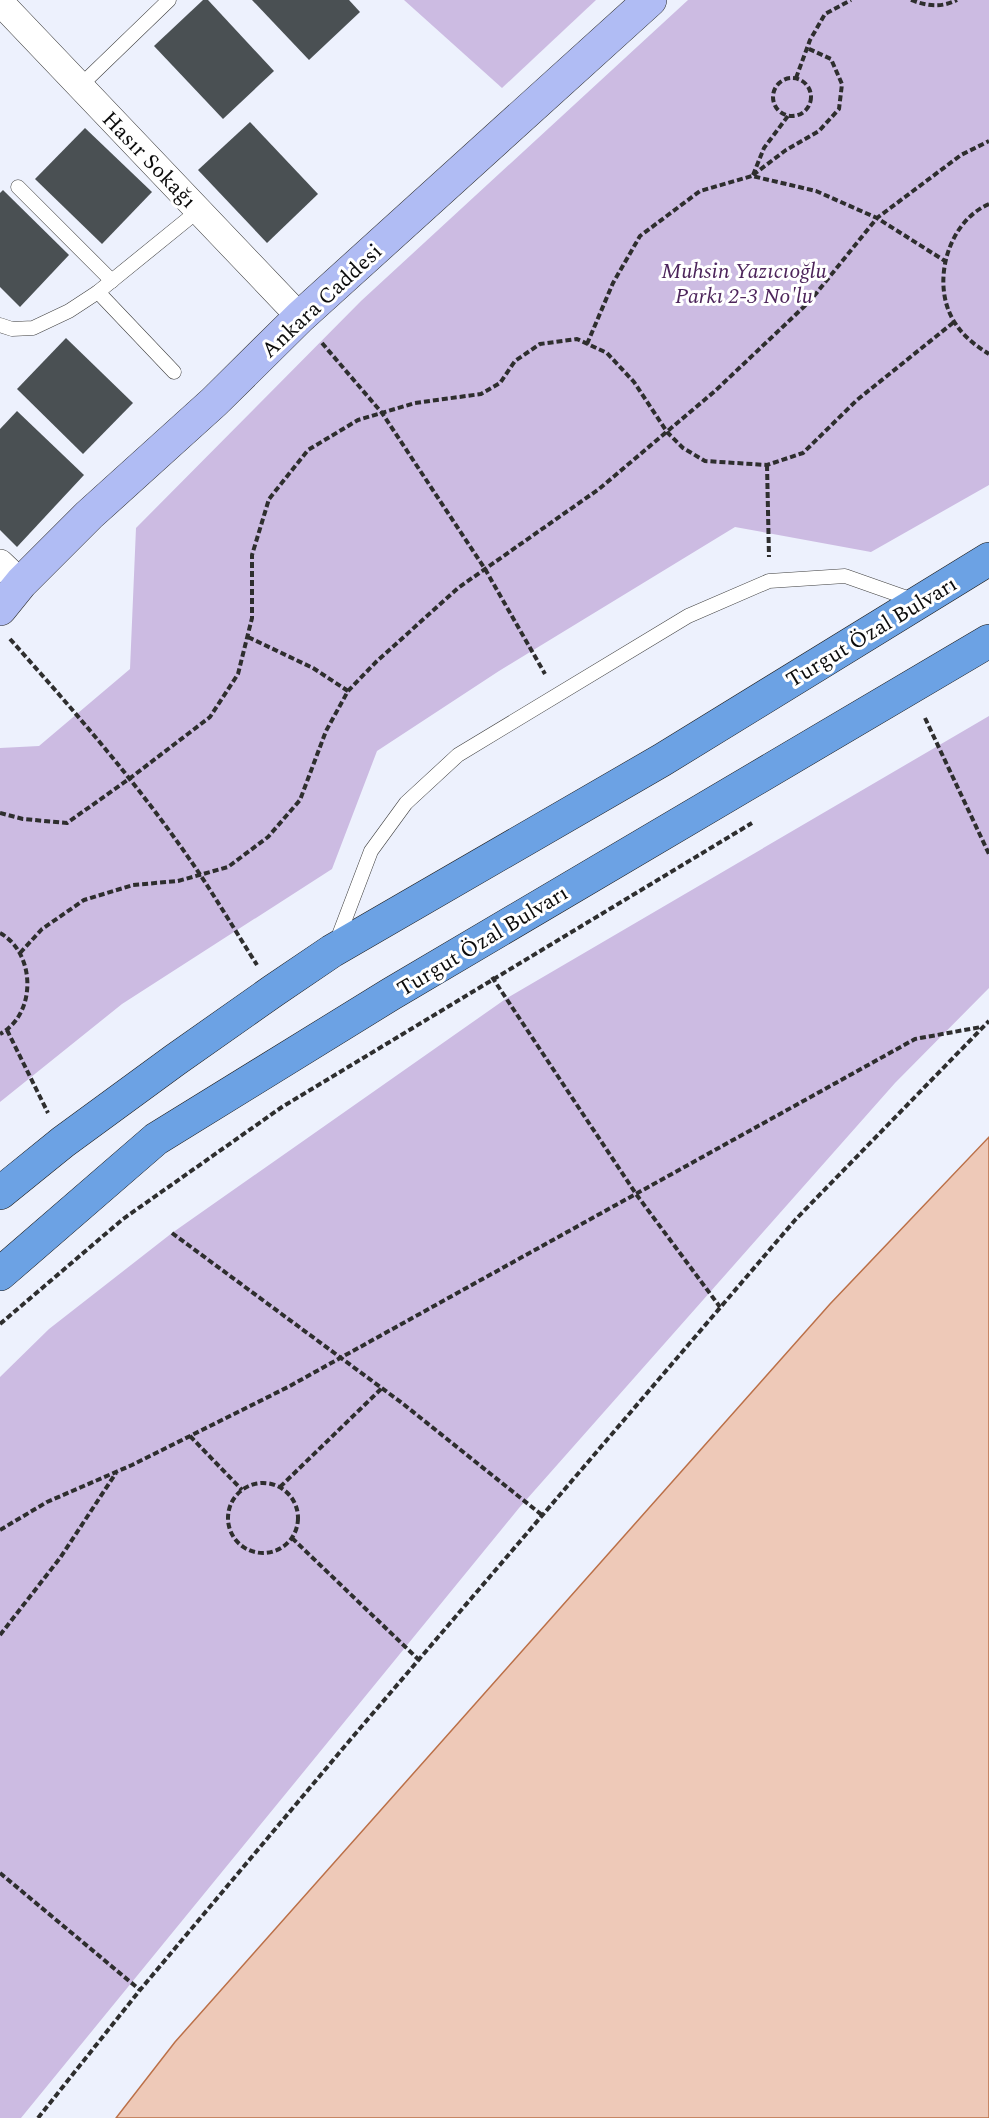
<svg xmlns="http://www.w3.org/2000/svg" width="989" height="2118" viewBox="0 0 989 2118" font-family="Spectral,serif">
	<style>
		.green { fill: #ccbbe2 }
		.water { fill: #eec9b8; stroke: #bb7048; stroke-width: 1.5 }
		.building { fill: #4a5053 }
		.lines { fill: none; stroke-linecap: round; stroke-linejoin: round }
		.service-casing { stroke: #3f3f3f; stroke-width: 15 }
		.minor-casing { stroke: #3f3f3f; stroke-width: 28 }
		.secondary-casing { stroke: #2e2e2e; stroke-width: 34 }
		.trunk-casing { stroke: #1d1d1d; stroke-width: 34 }
		.path { stroke: #2e2e2e; stroke-width: 4; stroke-dasharray: 6 3; stroke-linecap: butt }
		.service { stroke: #fff; stroke-width: 14 }
		.minor { stroke: #fff; stroke-width: 27 }
		.secondary { stroke: #b0bcf4; stroke-width: 33 }
		.trunk { stroke: #6ca2e4; stroke-width: 33 }
		.labels { text-anchor: middle; stroke-width: 6; stroke-linejoin: round; paint-order: stroke }
		.street-label { font-size: 22px; fill: #0c0c0c; stroke: #fff }
		.park-label { font-size: 22px; font-style: italic; fill: #4d255b; stroke: #fff }
	</style>
	<rect width="100%" height="100%" fill="#edf1fd"/>
	<g class="green">
		<path d="M404,0H596L502,88Z"/>
		<path d="M688,0H989V485L871,552L735,527L499,671L377,751L332,869L122,1004L0,1102V748L39,746L130,669L136,528L361,301Z"/>
		<path d="M989,716V988L895,1083L519,1508L21,2118H0V1377L49,1329L172,1233L507,998Z"/>
	</g>
	<path class="water" d="M989,1137V2118H116L175,2042L830,1304Z"/>
	<g class="building">
		<path d="M203,0H208L274,71L223,119L154,46Z"/>
		<path d="M252,0H349L360,12L309,60Z"/>
		<path d="M250,122L318,194L267,243L198,170Z"/>
		<path d="M85,128L152,192L102,244L35,179Z"/>
		<path d="M3,190L69,255L20,307L0,287V193Z"/>
		<path d="M66,338L133,403L83,454L17,389Z"/>
		<path d="M17,411L84,475L17,547L0,530V429Z"/>
	</g>
	<g class="lines">
		<defs>
			<g id="service">
				<path d="M80,86L169,0"/>
				<path d="M18,187L112,281"/>
				<path d="M98,292L174,372"/>
				<path d="M0,325L12,329L33,328L69,311L98,292L199,210"/>
				<path d="M336,943L371,851L406,803L458,755L688,616L769,581L845,576L916,601"/>
			</g>
			<g id="minor">
				<path d="M0,2L300,317"/>
				<path d="M0,563L21,583"/>
			</g>
			<path id="secondary" d="M0,609L21,583L89,515L214,402L300,317L650,0"/>
			<g id="trunk">
				<path d="M0,1193L63,1142L175,1060L273,991L332,951L662,760L989,559"/>
				<path d="M0,1274L156,1139L391,994L989,641"/>
			</g>
		</defs>
		<use href="#service" class="service-casing"/>
		<use href="#minor" class="minor-casing"/>
		<use href="#secondary" class="secondary-casing"/>
		<use href="#trunk" class="trunk-casing"/>
		<g class="path">
			<path d="M911,0C927,6 941,8 957,0"/>
			<path d="M796,78L810,40L825,14L851,0"/>
			<circle cx="792" cy="97" r="19"/>
			<path d="M753,175L786,150L819,131L839,109L842,84L831,59L807,48"/>
			<path d="M753,175L764,148L788,116"/>
			<path d="M989,204C947,222 930,285 955,323C964,337 975,345 989,354"/>
			<path d="M322,343L382,413L485,569L545,674"/>
			<path d="M587,344L613,283L640,236L700,191L752,176L816,191L877,218L945,261"/>
			<path d="M767,465L769,557"/>
			<path d="M248,637L313,668L348,691"/>
			<path d="M10,639C77,714 145,792 201,876C220,905 238,935 257,965"/>
			<path d="M925,718L989,854"/>
			<path d="M0,813L23,819L67,823L129,779L210,717L238,674L252,618V555L269,499L308,450L358,420L415,403L481,394L500,383L515,361L540,344L577,339L607,353L634,382L667,432L683,448L705,461L767,465L803,453L857,400L954,322"/>
			<path d="M0,933C36,953 37,1014 0,1034"/>
			<path d="M20,953L42,929L84,900L133,885L178,881L228,867L268,837L300,800L326,731L348,691L376,662L458,588L599,489L715,391L810,301L877,218L961,155L989,141"/>
			<path d="M492,977L636,1194L720,1307"/>
			<path d="M7,1030L48,1113"/>
			<path d="M172,1233L402,1403L542,1515"/>
			<path d="M0,1324L123,1219L282,1107L752,823"/>
			<path d="M190,1436L242,1490"/>
			<circle cx="263" cy="1518" r="35"/>
			<path d="M280,1487L382,1388"/>
			<path d="M0,1530L47,1502L132,1465L288,1387L915,1039L981,1027"/>
			<path d="M292,1538L419,1660"/>
			<path d="M0,1635L60,1558L116,1473"/>
			<path d="M0,1873L140,1990"/>
			<path d="M38,2118L140,1990L350,1740L796,1219L989,1021"/>
		</g>
		<use href="#service" class="service"/>
		<use href="#minor" class="minor"/>
		<use href="#secondary" class="secondary"/>
		<use href="#trunk" class="trunk"/>
	</g>
	<g class="labels">
		<g class="street-label">
			<text transform="translate(150 159) rotate(46)" y="8">Hasır Sokağı</text>
			<text transform="translate(321 300) rotate(-43)" y="8">Ankara Caddesi</text>
			<text transform="translate(871 631) rotate(-31)" y="8">Turgut Özal Bulvarı</text>
			<text transform="translate(482 940) rotate(-31)" y="8">Turgut Özal Bulvarı</text>
		</g>
		<g class="park-label">
			<text x="744" y="278">Muhsin Yazıcıoğlu<tspan x="744" dy="25">Parkı 2-3 No'lu</tspan></text>
		</g>
	</g>
</svg>
